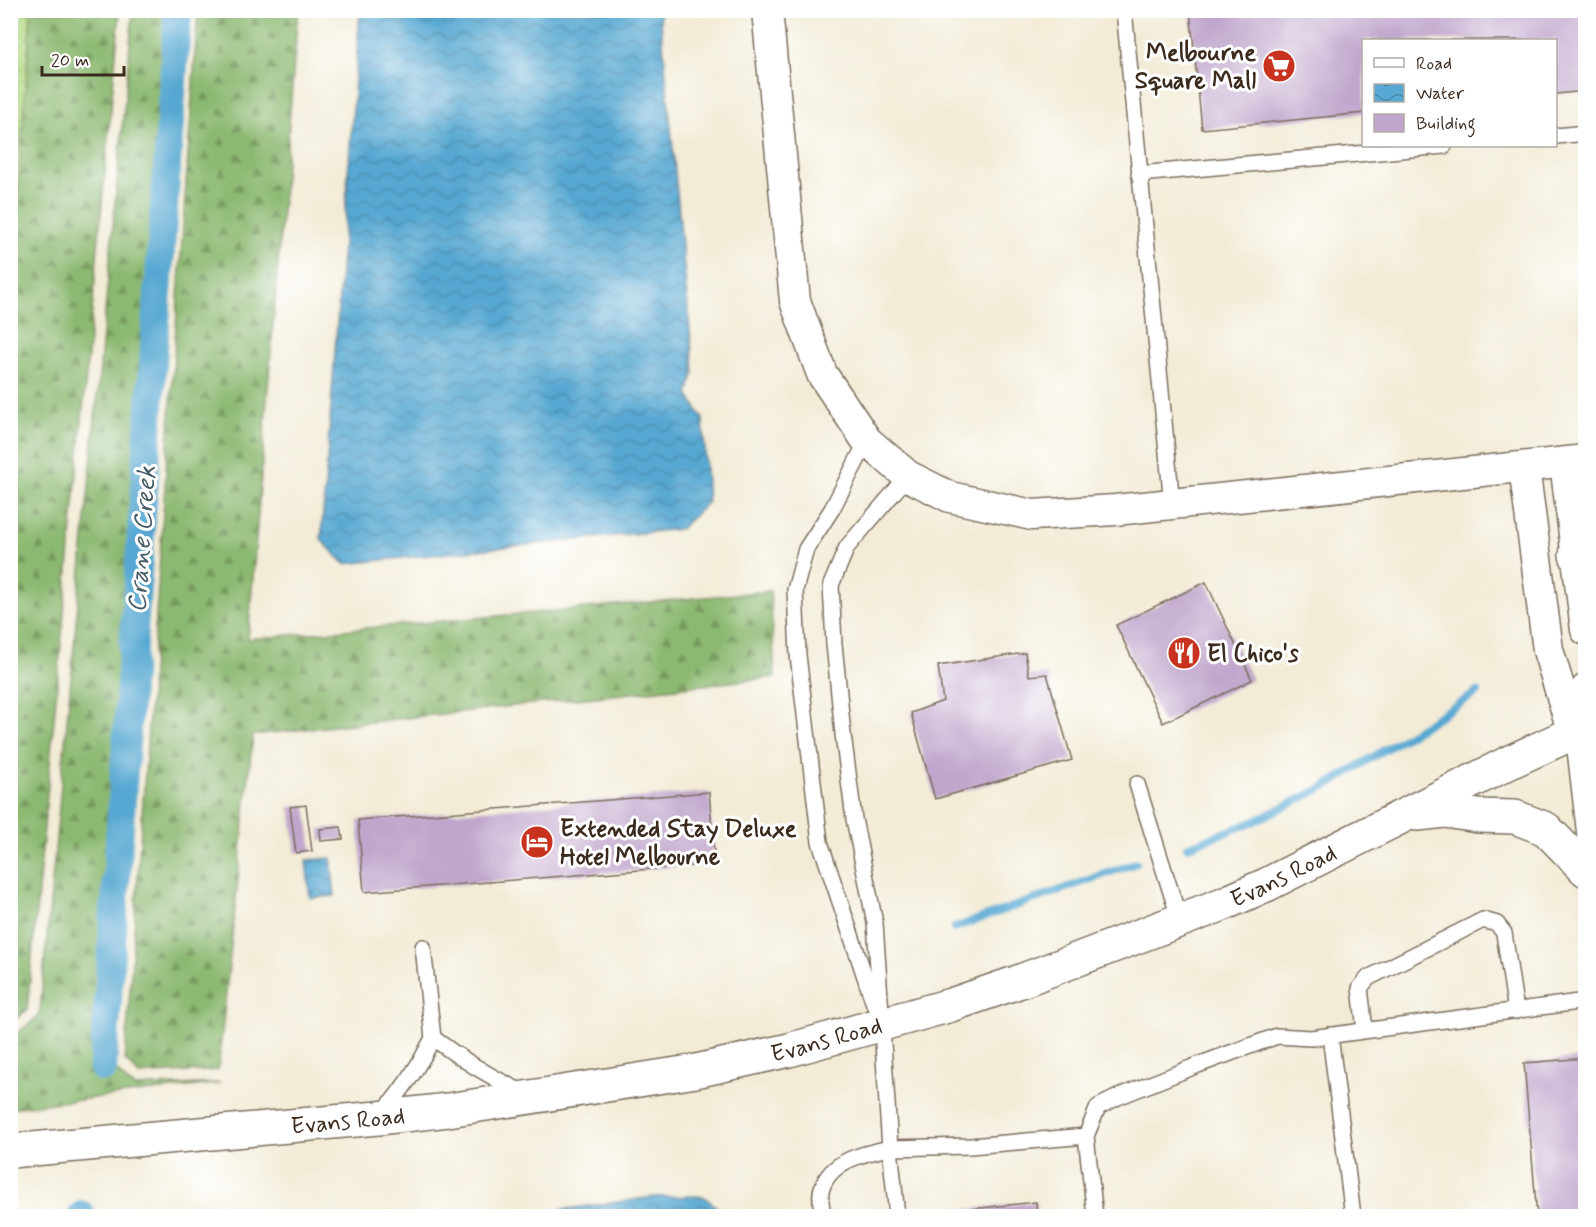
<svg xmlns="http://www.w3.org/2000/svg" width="1596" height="1227" viewBox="0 0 1596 1227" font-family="Mynerve,sans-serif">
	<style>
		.forest { fill: url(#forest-firs); stroke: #647248; stroke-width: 1.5 }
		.park { fill: url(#park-dots); stroke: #768250; stroke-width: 1.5 }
		.water { fill: url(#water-waves); stroke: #496978; stroke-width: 1.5 }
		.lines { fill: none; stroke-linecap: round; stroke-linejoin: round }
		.stream { stroke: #57a8d2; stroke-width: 8 }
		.canal { stroke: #57a8d2; stroke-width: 28 }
		.building { fill: #c0a6cc }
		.lane-casing { stroke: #7b6e5e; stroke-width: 18 }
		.street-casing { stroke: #7b6e5e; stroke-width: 33 }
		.secondary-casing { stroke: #7b6e5e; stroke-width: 36 }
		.lane { stroke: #fff; stroke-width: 15 }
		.street { stroke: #fff; stroke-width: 30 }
		.secondary { stroke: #fff; stroke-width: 33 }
		.labels { text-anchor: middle; stroke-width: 6; stroke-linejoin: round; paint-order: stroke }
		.poi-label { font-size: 24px; font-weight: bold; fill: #3b2a1e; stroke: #fff; text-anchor: start }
		.street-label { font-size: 24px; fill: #3b2a1e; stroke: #fff }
		.water-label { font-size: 26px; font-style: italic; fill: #465c66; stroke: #fff }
	</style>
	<defs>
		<pattern id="forest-firs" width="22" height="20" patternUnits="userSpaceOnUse" patternTransform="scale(1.5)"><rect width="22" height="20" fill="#8cb971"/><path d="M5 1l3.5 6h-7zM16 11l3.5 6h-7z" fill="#74975c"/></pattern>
		<pattern id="park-dots" width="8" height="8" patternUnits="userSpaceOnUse" patternTransform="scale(1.5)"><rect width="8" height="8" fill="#b1d983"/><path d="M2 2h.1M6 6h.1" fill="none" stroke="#99ba71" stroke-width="1.8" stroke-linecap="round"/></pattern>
		<pattern id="water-waves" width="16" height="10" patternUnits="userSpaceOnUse" patternTransform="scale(1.5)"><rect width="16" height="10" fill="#57a8d2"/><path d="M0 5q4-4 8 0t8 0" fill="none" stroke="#4989aa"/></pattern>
	</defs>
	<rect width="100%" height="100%" fill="#fff"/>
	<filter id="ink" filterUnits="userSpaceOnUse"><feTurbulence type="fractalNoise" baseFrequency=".0167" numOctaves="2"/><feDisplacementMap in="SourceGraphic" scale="12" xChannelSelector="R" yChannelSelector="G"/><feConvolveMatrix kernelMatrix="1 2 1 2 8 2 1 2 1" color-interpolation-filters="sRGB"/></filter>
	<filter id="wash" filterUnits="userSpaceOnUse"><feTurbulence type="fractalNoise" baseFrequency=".008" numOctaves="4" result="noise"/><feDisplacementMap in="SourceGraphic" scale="24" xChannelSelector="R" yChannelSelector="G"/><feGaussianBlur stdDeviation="1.35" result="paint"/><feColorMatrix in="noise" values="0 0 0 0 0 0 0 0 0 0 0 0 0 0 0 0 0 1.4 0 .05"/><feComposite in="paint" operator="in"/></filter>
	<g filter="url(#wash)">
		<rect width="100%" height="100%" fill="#f2ebd5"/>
		<g class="forest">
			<path d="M31,11H120L27,1010L11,1023L10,290Z"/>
			<path d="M133,11H184L111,1060C116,1071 124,1081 135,1087L220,1083L11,1108V1038L35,1019L40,1011Z"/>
			<path d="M198,11H298L248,639L770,591L775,677L253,735L218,1070L139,1075L125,1060Z"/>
		</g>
		<path class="park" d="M11,10L31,11L11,290L10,11Z"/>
		<g class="water">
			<path d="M360,11H660L694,372L688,394L703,419L708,502L680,529L345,564L321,540Z"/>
			<path d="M331,858L335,896L310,898L306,860Z"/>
			<path d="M703,1196L728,1216H514L654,1197Z"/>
		</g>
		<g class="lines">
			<g class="stream">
				<path d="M1187,847L1255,821L1326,786L1478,692"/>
				<path d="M954,928L1136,863"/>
			</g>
			<g class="canal">
				<path d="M103,1068L178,10"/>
				<path d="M82,1216V1215"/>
			</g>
		</g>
		<g id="blocks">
			<g class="building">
				<path d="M1190,10H1586V91L1556,94V40H1364V113L1202,129Z"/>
				<path d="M1206,582L1252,680L1163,723L1116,625Z"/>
				<path d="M1025,653L1029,676L1047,674L1072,760L935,799L911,713L943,701L938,666Z"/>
				<path d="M709,792L715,864L364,892L358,820Z"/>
				<path d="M306,805L312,851L296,853L290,807Z"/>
				<path d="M341,827L343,839L321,841L320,829Z"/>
				<path d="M1586,1058V1216H1537L1524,1063Z"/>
				<path d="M1036,1202L1037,1216H924V1214Z"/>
			</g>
		</g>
	</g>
	<g filter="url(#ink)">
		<use href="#blocks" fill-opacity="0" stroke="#7b6e5e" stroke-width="1.5"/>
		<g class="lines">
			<defs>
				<g id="lane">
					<path d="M1124,10L1172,504"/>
					<path d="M1556,136L1586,133"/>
					<path d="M1139,174L1444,146"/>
					<path d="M867,441L832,509L806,549L795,590L798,655L820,842L874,1004"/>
					<path d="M908,476L847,547L831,585L834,644L843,734L854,819L875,923L890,1148L970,1146L1086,1136L1098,1107L1118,1097L1198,1065L1277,1036L1311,1038L1586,1001"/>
					<path d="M1573,733L1586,845"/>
					<path d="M1137,784L1180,921"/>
					<path d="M423,947L433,1038"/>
					<path d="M1365,1030L1360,988L1368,978L1483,920L1497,924L1504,933L1516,1011"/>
					<path d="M1330,1035L1353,1216"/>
					<path d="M381,1115C402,1091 419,1067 433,1038C461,1059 490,1077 522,1092"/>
					<path d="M1086,1136L1095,1216"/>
					<path d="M823,1216C822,1208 819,1195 822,1188C831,1160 865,1153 890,1148L897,1216"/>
				</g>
				<g id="street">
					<path d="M767,10L795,301L822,374L867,441L908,476L950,497L1032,515L1115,510L1586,460"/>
					<path d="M1565,463L1586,630"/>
					<path d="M1524,467L1548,650L1573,733"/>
					<path d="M1573,733L1586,689"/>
				</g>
				<g id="secondary">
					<path d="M1576,555L1586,574"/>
					<path d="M1417,814L1445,811L1478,816L1515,817L1546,829L1586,870"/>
					<path id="s1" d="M10,1151L378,1118L448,1110L696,1071L789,1050L951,1005L1018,982L1223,904L1266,885L1512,761L1586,727"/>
				</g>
			</defs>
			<use href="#lane" class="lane-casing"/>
			<use href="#street" class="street-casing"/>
			<use href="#secondary" class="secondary-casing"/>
			<use href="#lane" class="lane"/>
			<use href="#street" class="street"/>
			<use href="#secondary" class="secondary"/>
		</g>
	</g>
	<defs>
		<symbol id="supermarket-disc" viewBox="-11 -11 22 22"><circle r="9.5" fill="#c8321e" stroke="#fff"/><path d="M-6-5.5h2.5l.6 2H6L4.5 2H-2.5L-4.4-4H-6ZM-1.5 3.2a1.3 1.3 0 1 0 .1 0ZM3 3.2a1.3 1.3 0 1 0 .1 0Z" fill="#fff"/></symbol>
		<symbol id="restaurant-disc" viewBox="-11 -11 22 22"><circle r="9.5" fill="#c8321e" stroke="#fff"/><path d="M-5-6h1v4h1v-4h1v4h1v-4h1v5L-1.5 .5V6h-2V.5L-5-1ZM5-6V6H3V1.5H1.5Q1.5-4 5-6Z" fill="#fff"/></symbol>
		<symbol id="hotel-disc" viewBox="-11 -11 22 22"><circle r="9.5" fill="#c8321e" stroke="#fff"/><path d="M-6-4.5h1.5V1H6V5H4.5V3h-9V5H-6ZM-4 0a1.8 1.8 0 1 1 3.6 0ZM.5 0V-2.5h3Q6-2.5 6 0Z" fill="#fff"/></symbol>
	</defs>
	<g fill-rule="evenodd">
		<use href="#supermarket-disc" x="1260" y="47" width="38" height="38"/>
		<use href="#restaurant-disc" x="1165" y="634" width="38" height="38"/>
		<use href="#hotel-disc" x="518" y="823" width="38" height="38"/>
	</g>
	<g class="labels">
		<g class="poi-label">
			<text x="1256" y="60" text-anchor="end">Melbourne<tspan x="1256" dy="28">Square Mall</tspan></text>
			<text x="1207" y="661">El Chico's</text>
			<text x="560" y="836">Extended Stay Deluxe<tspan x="560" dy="28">Hotel Melbourne</tspan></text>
		</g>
		<g class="street-label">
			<text dy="8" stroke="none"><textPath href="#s1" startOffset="1311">Evans Road</textPath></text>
			<text dy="8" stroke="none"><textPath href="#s1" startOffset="825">Evans Road</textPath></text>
			<text dy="8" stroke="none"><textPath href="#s1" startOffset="339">Evans Road</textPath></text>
		</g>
		<g class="water-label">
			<text transform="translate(141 539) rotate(-86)" y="9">Crane Creek</text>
		</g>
	</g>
	<rect width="1596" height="1227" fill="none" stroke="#fff" stroke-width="36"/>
	<rect x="1362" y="39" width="195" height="108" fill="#ffffff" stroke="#b1aaa5" stroke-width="1.5"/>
	<rect x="1374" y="58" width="30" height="9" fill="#ffffff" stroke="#b1aaa5" stroke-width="1.5"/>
	<text x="1416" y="69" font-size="18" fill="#3b2a1e">Road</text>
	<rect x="1374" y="84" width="30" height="18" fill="url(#water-waves)" stroke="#b1aaa5" stroke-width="1.5"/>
	<text x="1416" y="99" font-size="18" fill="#3b2a1e">Water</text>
	<rect x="1374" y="114" width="30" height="18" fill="#c0a6cc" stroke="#b1aaa5" stroke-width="1.5"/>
	<text x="1416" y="129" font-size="18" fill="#3b2a1e">Building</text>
	<path d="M42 66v9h82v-9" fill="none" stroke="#3b2a1e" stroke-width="3"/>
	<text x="51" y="66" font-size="18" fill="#3b2a1e" stroke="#ffffff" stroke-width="4.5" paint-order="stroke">20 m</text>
</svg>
